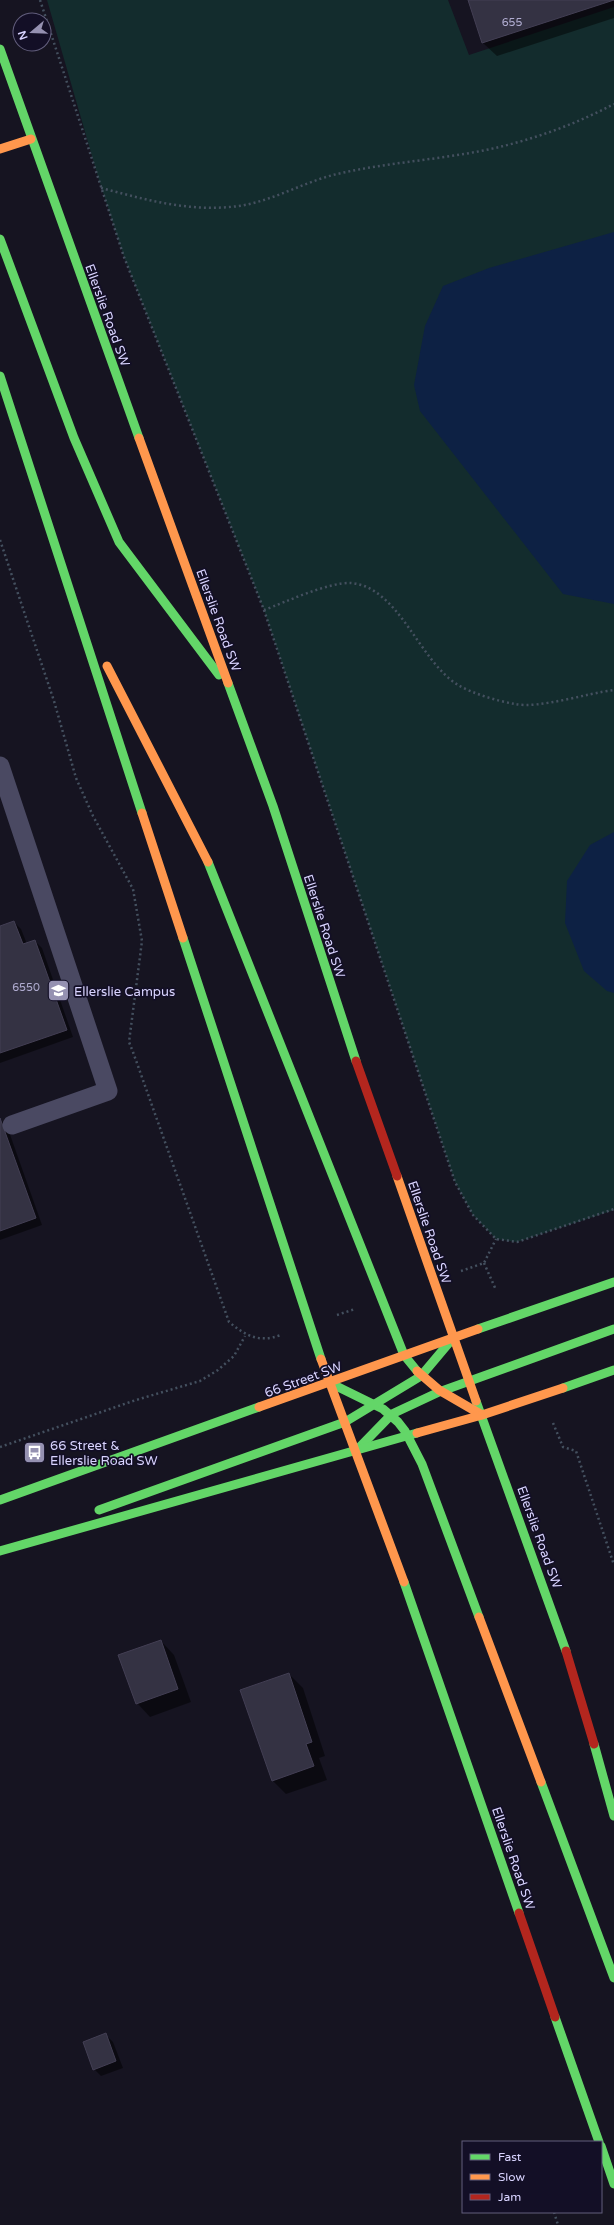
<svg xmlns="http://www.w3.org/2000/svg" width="614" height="2225" viewBox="0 0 614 2225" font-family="'Varela Round',sans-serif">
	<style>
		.green { fill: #132c2d }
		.water { fill: #0d2144 }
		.shadow { fill: #0007 }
		.building { fill: #343243; stroke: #433f54 }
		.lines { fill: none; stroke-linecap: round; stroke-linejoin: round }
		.path { stroke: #44505f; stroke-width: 2.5; stroke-dasharray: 2 3; stroke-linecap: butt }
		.lane { stroke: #4a4962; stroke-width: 19 }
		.fast { stroke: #63d668; stroke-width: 9 }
		.slow { stroke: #ff974d; stroke-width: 9 }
		.jam { stroke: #b3261e; stroke-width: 9 }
		.labels { text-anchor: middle; stroke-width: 3.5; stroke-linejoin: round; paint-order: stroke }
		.number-label { font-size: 11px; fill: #b0acd0 }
		.street-label { font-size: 13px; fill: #d9d4ff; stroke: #130f26 }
		.poi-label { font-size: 13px; fill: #d9d4ff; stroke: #130f26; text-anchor: start }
	</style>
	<rect width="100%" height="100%" fill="#161421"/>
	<path class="green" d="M47,0H448L469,55L614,7V1210L517,1242L496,1239L473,1215L455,1182L264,610L124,257L98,177Z"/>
	<g class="water">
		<path d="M614,232V604L563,594L420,411L414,385L425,326L443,286L489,268Z"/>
		<path d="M614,832V993L607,991L584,971L565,923L567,881L590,845Z"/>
	</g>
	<g class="shadow">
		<path d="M469,0H614V18L497,56L483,43Z"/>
		<path d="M14,922L21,929L27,944L35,941L42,948L73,1037L0,1063V927Z"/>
		<path d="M0,1119L7,1126L42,1225L0,1240Z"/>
		<path d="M161,1641L174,1655L191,1702L150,1717L137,1703Z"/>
		<path d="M289,1674L303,1688L325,1756L319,1758L327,1780L286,1794L272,1780Z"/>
		<path d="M106,2035L113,2042L123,2068L101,2076L94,2069Z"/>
	</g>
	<g class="building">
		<path d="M468,0H614L482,43Z"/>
		<path d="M14,921L23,944L35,940L67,1030L0,1053V926Z"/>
		<path d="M0,1118L36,1218L0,1231Z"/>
		<path d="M161,1640L178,1689L136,1704L118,1655Z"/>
		<path d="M289,1673L312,1742L306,1744L314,1766L272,1781L240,1690Z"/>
		<path d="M106,2033L116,2061L93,2070L83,2042Z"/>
	</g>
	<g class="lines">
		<g class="path">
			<path d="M40,0L124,257L264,610L455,1182L473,1215L496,1239L517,1242L614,1209"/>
			<path d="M101,188C143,199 185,211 229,207C265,205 299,184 333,175C386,162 442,160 495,148C535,139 578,123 614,104"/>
			<path d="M0,540L54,701L76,778L93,816L133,889L142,941L129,1042L133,1052L229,1322C246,1336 259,1343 281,1335"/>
			<path d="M264,610C286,602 328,582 351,583C399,587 419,661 458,685C474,694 497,701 515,704C539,709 588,693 614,690"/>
			<path d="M484,1263L496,1290"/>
			<path d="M461,1271L484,1263L496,1239"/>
			<path d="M337,1315L355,1309"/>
			<path d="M553,1423L563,1447L576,1451L614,1565"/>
			<path d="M0,1447L136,1400L200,1381L218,1370L234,1356L245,1336"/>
			<path d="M554,2212L558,2225"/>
		</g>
		<path class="lane" d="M0,766L108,1091L12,1125"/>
		<g class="fast">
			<path d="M0,49L139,438"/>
			<path d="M0,239L74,438L119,542L219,675"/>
			<path d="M0,376L142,813"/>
			<path d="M228,683L273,806L356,1061"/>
			<path d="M208,862L404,1355L417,1371"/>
			<path d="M183,938L321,1359"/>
			<path d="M478,1329L614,1282"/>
			<path d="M330,1383L383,1409L398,1422L405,1431L422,1464L479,1617"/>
			<path d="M563,1388L614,1370"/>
			<path d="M476,1401L566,1651"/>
			<path d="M355,1452L392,1414L439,1392L614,1329"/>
			<path d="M0,1500L259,1407"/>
			<path d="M99,1510L345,1422L421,1376L453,1338"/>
			<path d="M0,1551L417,1433"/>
			<path d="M404,1582L519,1913"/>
			<path d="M594,1744L614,1816"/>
			<path d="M541,1782L614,1978"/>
			<path d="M555,2017L599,2142"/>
			<path d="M601,2146L614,2184"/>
		</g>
		<g class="slow">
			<path d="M0,149L31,139"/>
			<path d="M139,438L228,683"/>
			<path d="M107,666L208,862"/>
			<path d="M142,813L183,938"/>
			<path d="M397,1176L476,1401"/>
			<path d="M321,1359L404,1582"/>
			<path d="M417,1371L439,1390L482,1415"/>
			<path d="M259,1407L478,1329"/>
			<path d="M417,1433L482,1415L563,1388"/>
			<path d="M479,1617L541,1782"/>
		</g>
		<g class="jam">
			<path d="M356,1061L397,1176"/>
			<path d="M566,1651L594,1744"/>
			<path d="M519,1913L555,2017"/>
		</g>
	</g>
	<defs>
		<symbol id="school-square" viewBox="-11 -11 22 22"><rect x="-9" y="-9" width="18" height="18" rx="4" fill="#9591b1" stroke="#130f26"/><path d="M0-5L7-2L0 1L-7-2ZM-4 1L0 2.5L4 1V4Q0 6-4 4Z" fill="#fff"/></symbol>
		<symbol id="bus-square" viewBox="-11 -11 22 22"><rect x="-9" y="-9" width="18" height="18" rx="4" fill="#9591b1" stroke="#130f26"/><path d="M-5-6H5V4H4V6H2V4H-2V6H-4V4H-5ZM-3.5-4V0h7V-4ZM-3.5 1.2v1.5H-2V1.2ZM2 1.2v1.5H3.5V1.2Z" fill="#fff"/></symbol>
	</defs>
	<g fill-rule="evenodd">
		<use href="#school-square" x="46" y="978" width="25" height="25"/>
		<use href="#bus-square" x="22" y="1440" width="25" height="25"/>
	</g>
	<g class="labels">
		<g class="number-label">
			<text x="512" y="26">655</text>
			<text x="26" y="991">6550</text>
		</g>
		<g class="street-label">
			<text transform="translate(108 315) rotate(70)" y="5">Ellerslie Road SW</text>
			<text transform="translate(219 620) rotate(70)" y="5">Ellerslie Road SW</text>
			<text transform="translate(325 926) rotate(72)" y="5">Ellerslie Road SW</text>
			<text transform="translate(430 1232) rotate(71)" y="5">Ellerslie Road SW</text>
			<text transform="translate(303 1379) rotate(-20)" y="5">66 Street SW</text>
			<text transform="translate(540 1537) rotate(70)" y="5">Ellerslie Road SW</text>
			<text transform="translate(514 1858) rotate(71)" y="5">Ellerslie Road SW</text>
		</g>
		<g class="poi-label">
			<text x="74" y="996">Ellerslie Campus</text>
			<text x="50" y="1450">66 Street &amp;<tspan x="50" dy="15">Ellerslie Road SW</tspan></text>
		</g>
	</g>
	<rect x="462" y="2141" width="140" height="72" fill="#130f26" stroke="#625e7d"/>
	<rect x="470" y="2154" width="20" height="6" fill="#63d668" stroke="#625e7d"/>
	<text x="498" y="2161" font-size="12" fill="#d9d4ff">Fast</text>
	<rect x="470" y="2174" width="20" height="6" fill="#ff974d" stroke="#625e7d"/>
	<text x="498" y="2181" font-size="12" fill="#d9d4ff">Slow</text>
	<rect x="470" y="2194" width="20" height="6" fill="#b3261e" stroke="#625e7d"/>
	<text x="498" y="2201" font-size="12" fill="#d9d4ff">Jam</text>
	<g transform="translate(32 32) rotate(251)"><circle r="19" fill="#130f26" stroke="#625e7d"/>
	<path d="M0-3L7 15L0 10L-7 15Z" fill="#9591b1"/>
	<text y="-6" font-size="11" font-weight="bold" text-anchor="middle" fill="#d9d4ff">N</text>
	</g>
</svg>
